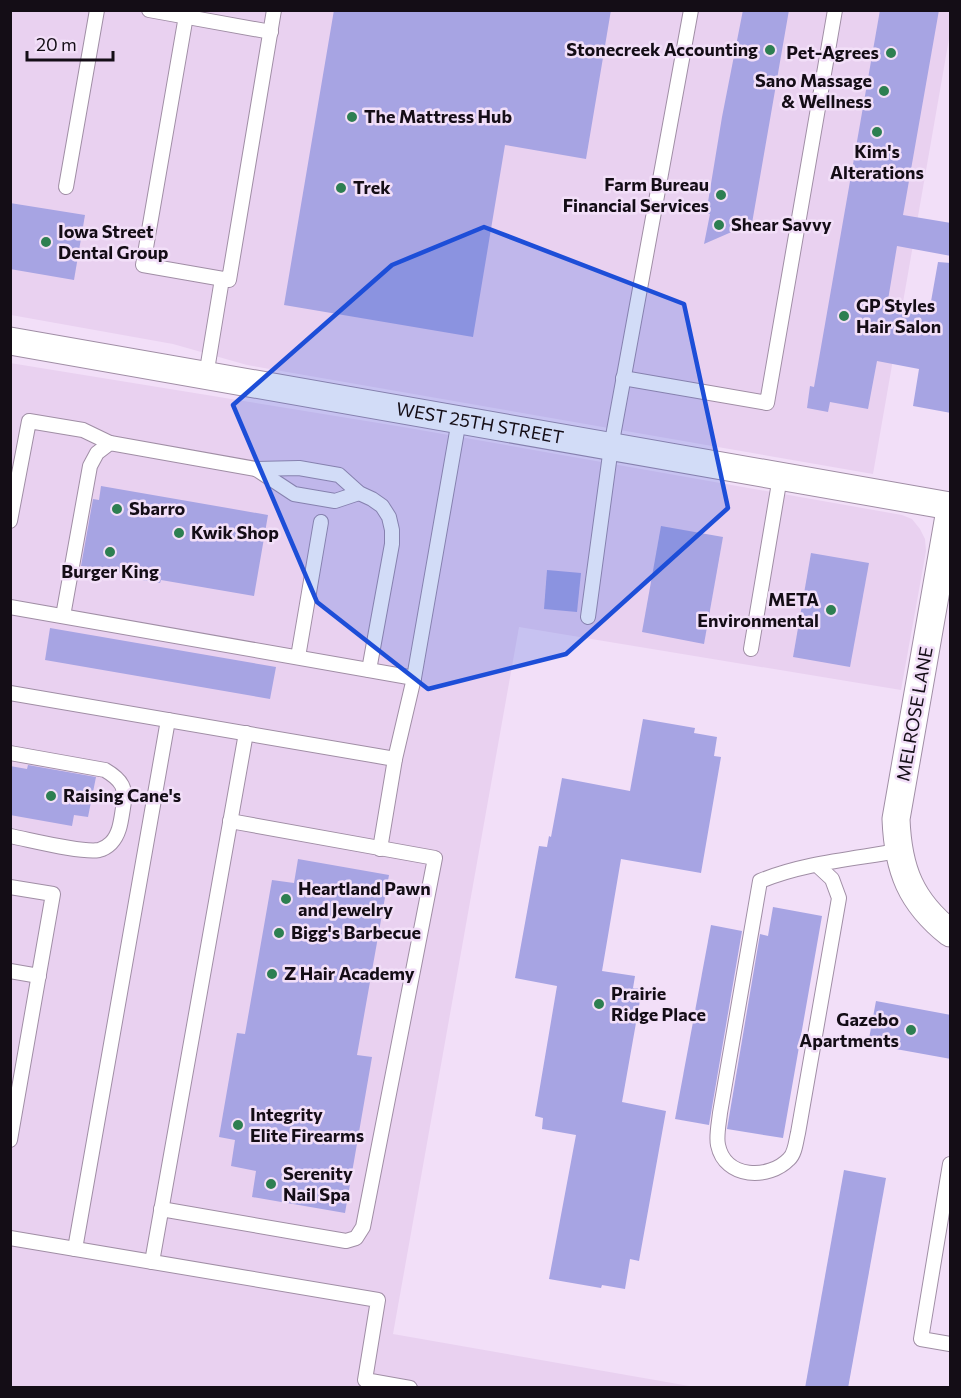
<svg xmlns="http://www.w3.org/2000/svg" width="961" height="1398" viewBox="0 0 961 1398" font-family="Commissioner,sans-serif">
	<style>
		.built { fill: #e9d1f0 }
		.building { fill: #a7a4e3 }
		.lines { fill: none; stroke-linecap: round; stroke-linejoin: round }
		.service-casing { stroke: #a08ea5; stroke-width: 16 }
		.minor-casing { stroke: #a08ea5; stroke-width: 29 }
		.service { stroke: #fff; stroke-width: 14 }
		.minor { stroke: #fff; stroke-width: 27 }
		.marked { fill: #1d4ed8; fill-opacity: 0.2; stroke: #1d4ed8; stroke-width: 4.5; stroke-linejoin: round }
		.poi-dot { fill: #2d7f51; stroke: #f2dff8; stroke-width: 2 }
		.labels { text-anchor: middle; stroke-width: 5; stroke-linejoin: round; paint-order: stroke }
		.poi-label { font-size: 18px; font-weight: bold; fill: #140d16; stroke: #f2dff8; text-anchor: start }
		.street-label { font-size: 18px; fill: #140d16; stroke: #f2dff8 }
	</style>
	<rect width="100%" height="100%" fill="#f2dff8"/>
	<g class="built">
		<path d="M10,11H950V33L873,474L247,365L173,344L11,315Z"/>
		<path d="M10,363L403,427L902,515L912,519L920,529L925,539L926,551L901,690L519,627L393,1334L695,1387H11Z"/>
	</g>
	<g class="building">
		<path d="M334,10H611L586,159L505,145L473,337L284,305Z"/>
		<path d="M743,10H789L751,229L743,227L704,244L710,214H706L722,117Z"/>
		<path d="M880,10H939L903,215L951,223V256L897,246L888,300L930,307L938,262L951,263V413L913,406L919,369L877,361L868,409L830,402L828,412L807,408L810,386L814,387Z"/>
		<path d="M10,203L85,215L74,280L10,269Z"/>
		<path d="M101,486L268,515L254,596L161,580L160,583L130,578V574L81,566L93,499L99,500Z"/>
		<path d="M661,526L723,537L704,644L642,632Z"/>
		<path d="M811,553L869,563L850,667L793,657Z"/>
		<path d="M547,570L581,573L577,612L544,609Z"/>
		<path d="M50,628L276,667L270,699L45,660Z"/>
		<path d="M643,719L695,728L694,733L717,737L714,756L721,757L701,873L621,859L602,971L635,976L633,988L642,989L622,1102L666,1111L639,1261L630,1259L625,1289L602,1285L601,1288L549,1279L576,1135L542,1129L543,1118L535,1116L557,986L515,978L539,846L547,847L549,836L551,837L562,778L630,791Z"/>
		<path d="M28,765L96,777L88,817L74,815L72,826L10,815V766L27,769Z"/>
		<path d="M298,859L389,875L357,1055L372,1057L345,1213L252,1197L256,1171L231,1166L235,1140L219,1137L237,1033L245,1034L272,880L294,883Z"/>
		<path d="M773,907L822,916L783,1138L727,1129L760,934L768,936Z"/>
		<path d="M711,925L742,931L709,1125L675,1119Z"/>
		<path d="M876,1001L951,1015V1059L868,1044Z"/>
		<path d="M844,1170L886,1178L860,1322L848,1388H805Z"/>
	</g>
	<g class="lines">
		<defs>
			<g id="service">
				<path d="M149,10L271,32"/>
				<path d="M187,10L143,265L229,280L274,10"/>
				<path d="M66,187L97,10"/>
				<path d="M206,376L222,279"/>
				<path d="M623,378L767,403L835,10"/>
				<path d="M256,469L294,494L335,501L359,493"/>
				<path d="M10,521L29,421L83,430L110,443"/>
				<path d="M10,607L414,678"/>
				<path d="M63,616L90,466L97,453L110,443L256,469L299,468L339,475L359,493L372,499L382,506L389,517L392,530V544L369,670"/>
				<path d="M588,617L611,447L691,10"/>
				<path d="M751,649L780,477"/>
				<path d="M298,657L321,522"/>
				<path d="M10,693L395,759"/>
				<path d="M10,753L105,770C122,780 127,788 123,808C121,820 120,834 111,843C108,846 103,849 99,850C81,853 31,840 10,836"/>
				<path d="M380,849L395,759L414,678L459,420"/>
				<path d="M818,866L832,879L839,898L798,1133C796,1141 795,1154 789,1159C769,1180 725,1179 718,1145C716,1136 719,1123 720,1113L760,881C803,863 853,859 898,851"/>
				<path d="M10,887L53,894L10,1140"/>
				<path d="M10,971L39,976"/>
				<path d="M950,1164L921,1339L950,1344"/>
				<path d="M161,1209L346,1241L356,1238L363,1227L435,858L230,821"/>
				<path d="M10,1238L378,1300L365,1380L410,1388"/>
				<path d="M75,1249L168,720"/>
				<path d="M152,1262L246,733"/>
			</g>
			<g id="minor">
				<path id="s1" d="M10,341L950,506"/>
				<path d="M950,510L896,819C898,870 911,902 950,933"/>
			</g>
		</defs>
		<use href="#service" class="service-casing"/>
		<use href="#minor" class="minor-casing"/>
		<use href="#service" class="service"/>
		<use href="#minor" class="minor"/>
	</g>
	<path class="marked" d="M484,227L684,304L728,508L566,654L428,689L317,602L233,405L392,265Z"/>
	<g class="poi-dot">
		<circle cx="770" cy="50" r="6"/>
		<circle cx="891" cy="53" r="6"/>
		<circle cx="884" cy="91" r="6"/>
		<circle cx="352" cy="117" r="6"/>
		<circle cx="877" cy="132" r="6"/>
		<circle cx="341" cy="188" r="6"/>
		<circle cx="721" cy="195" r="6"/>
		<circle cx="719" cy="225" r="6"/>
		<circle cx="46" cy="242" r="6"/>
		<circle cx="844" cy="316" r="6"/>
		<circle cx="117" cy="509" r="6"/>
		<circle cx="179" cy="533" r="6"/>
		<circle cx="110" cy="552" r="6"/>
		<circle cx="831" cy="610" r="6"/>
		<circle cx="51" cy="796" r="6"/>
		<circle cx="286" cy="899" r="6"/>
		<circle cx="279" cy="933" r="6"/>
		<circle cx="272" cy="974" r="6"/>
		<circle cx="599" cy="1004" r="6"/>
		<circle cx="911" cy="1030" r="6"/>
		<circle cx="238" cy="1125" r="6"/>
		<circle cx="271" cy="1184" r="6"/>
	</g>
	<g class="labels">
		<g class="poi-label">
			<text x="758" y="56" text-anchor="end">Stonecreek Accounting</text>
			<text x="879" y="59" text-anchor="end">Pet-Agrees</text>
			<text x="872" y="87" text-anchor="end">Sano Massage<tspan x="872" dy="21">&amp; Wellness</tspan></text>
			<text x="364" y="123">The Mattress Hub</text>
			<text x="877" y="158" text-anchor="middle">Kim's<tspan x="877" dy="21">Alterations</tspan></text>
			<text x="709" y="191" text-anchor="end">Farm Bureau<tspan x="709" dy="21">Financial Services</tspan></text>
			<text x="353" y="194">Trek</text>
			<text x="731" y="231">Shear Savvy</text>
			<text x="58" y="238">Iowa Street<tspan x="58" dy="21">Dental Group</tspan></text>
			<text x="856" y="312">GP Styles<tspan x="856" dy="21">Hair Salon</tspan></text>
			<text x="129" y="515">Sbarro</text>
			<text x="191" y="539">Kwik Shop</text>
			<text x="110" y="578" text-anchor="middle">Burger King</text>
			<text x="819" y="606" text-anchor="end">META<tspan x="819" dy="21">Environmental</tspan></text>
			<text x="63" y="802">Raising Cane's</text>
			<text x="298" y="895">Heartland Pawn<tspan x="298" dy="21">and Jewelry</tspan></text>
			<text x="291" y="939">Bigg's Barbecue</text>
			<text x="284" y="980">Z Hair Academy</text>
			<text x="611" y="1000">Prairie<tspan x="611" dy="21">Ridge Place</tspan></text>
			<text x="899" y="1026" text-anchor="end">Gazebo<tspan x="899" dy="21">Apartments</tspan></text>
			<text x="250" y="1121">Integrity<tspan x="250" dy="21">Elite Firearms</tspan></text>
			<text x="283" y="1180">Serenity<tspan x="283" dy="21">Nail Spa</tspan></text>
		</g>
		<g class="street-label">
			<text dy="6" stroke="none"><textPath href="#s1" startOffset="477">WEST 25TH STREET</textPath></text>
			<text transform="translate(915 714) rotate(-80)" y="6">MELROSE LANE</text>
		</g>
	</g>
	<rect width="961" height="1398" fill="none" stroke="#140d16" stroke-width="24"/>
	<path d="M27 51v9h86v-9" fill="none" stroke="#140d16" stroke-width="3"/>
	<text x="36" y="51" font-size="18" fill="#140d16" stroke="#f2dff8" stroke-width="4.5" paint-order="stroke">20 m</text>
</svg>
